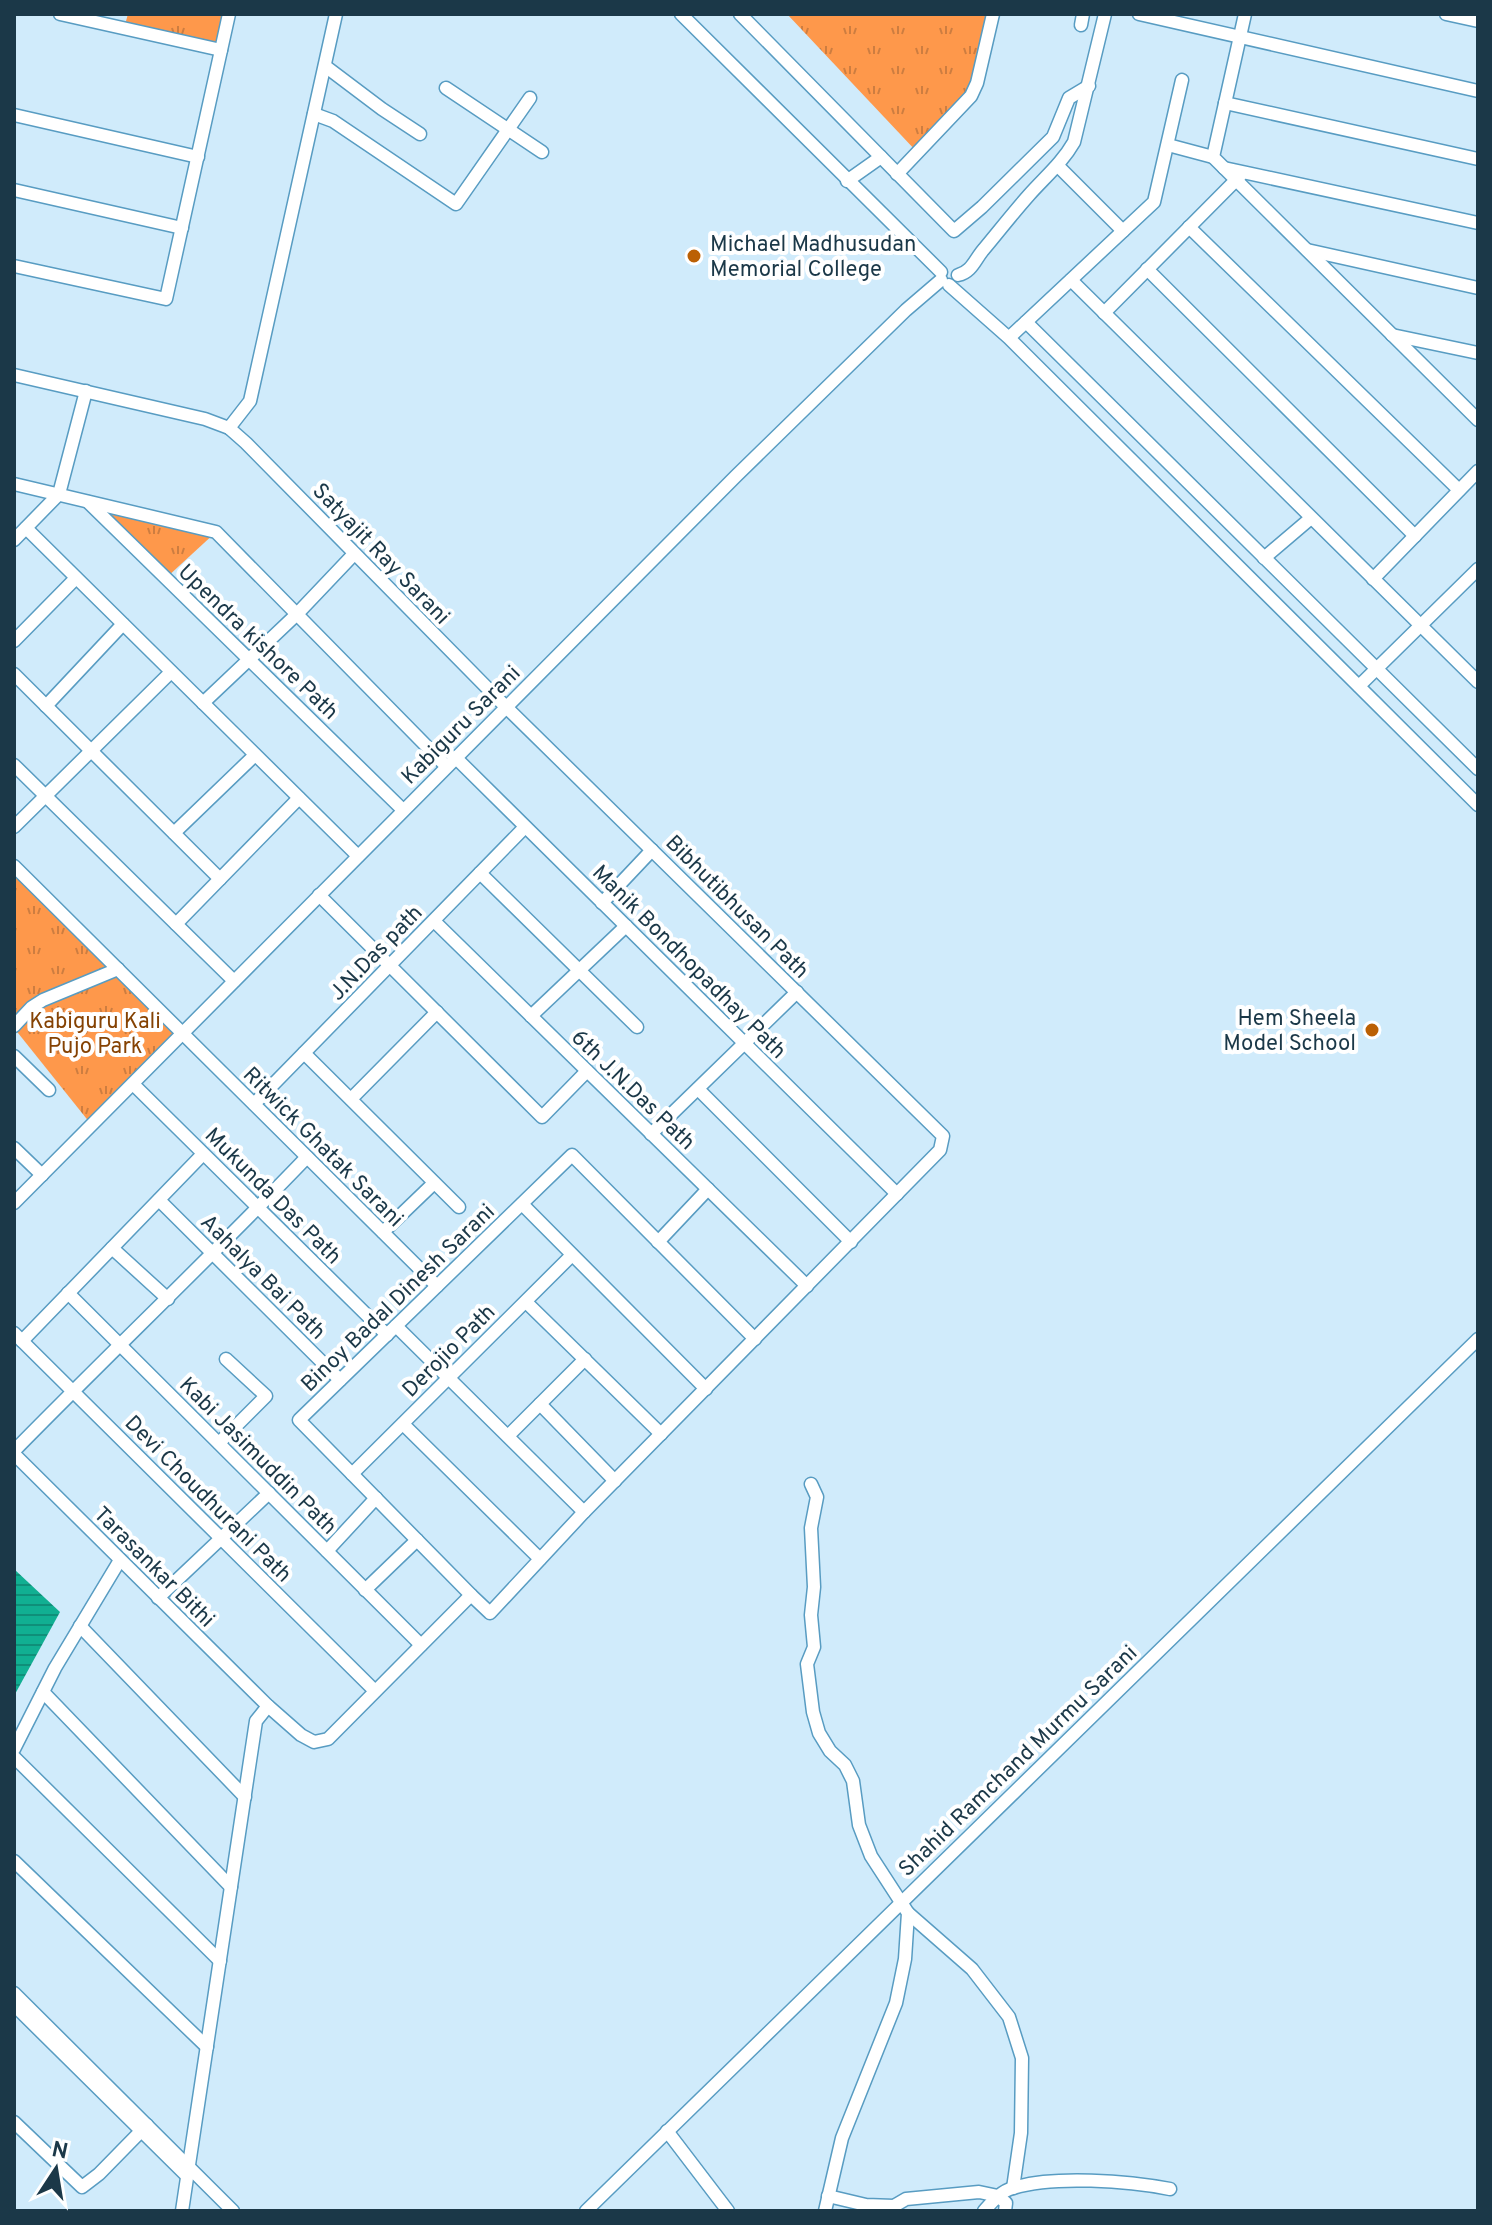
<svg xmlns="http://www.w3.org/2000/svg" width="1492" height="2225" viewBox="0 0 1492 2225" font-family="Overpass,sans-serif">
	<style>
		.park { fill: url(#park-tufts) }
		.water { fill: url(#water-rules) }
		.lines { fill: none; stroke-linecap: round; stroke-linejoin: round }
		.minor-casing { stroke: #589cc2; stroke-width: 15 }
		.minor { stroke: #fff; stroke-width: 12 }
		.poi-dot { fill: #bb6004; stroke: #fff; stroke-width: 3 }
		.labels { text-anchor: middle; stroke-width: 8; stroke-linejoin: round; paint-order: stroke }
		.poi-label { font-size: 22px; fill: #1b3848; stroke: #fff; text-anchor: start }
		.street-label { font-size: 22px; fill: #1b3848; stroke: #fff }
		.park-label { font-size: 22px; fill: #854203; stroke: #fff }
	</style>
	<defs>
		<pattern id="park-tufts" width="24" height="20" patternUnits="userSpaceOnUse" patternTransform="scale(2)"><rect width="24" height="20" fill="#fe984b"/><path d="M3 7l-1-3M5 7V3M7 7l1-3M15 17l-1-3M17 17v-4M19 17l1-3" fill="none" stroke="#cd7d40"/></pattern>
		<pattern id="water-rules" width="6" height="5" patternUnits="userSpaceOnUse" patternTransform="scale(2)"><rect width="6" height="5" fill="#11af92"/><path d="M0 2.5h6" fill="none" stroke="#0f8f79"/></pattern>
	</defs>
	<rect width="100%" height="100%" fill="#d0ebfb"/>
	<g class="park">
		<path d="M128,14H228L221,50L124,28Z"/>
		<path d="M787,14H990L972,92L917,152Z"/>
		<path d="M95,505L216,532L166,578Z"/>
		<path d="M14,870L183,1034L90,1123L14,1028Z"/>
	</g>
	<path class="water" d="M14,1569L60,1612L14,1696Z"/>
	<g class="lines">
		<defs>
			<g id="minor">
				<path d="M60,14L221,50"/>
				<path d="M681,14L941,272"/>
				<path d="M740,14L954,231L982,207L1053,137L1069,98L1089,86"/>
				<path d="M1139,14L1478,91"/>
				<path d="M1245,14L1213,157L1478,420"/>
				<path d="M1446,14L1478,21"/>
				<path d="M1081,25L1083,14"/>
				<path d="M325,66L382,109L420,134"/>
				<path d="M446,88L542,152"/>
				<path d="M1225,103L1478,159"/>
				<path d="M314,114L333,121L456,204L530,98"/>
				<path d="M14,115L198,157"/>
				<path d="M1168,145L1213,157"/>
				<path d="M1058,166L1123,231"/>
				<path d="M1224,168L1478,223"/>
				<path d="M897,174L971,96L977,83L993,14"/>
				<path d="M847,181L881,157"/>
				<path d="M14,190L182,228"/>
				<path d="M1189,227L1459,490"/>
				<path d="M1307,250L1478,288"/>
				<path d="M14,266L166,299L229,14"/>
				<path d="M1147,269L1415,536"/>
				<path d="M958,275C972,272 975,259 984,249C999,231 1013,213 1029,195C1045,177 1062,163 1074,142L1105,14"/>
				<path d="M1071,280L1478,682"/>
				<path d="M949,285L1009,338L1478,805"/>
				<path d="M1104,313L1240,176"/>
				<path d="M1026,322L1478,769"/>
				<path d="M1013,334L1154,202L1182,80"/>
				<path d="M1392,335L1478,353"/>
				<path d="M14,375L205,419L229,428L246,443L505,706L943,1136L940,1150L584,1512L490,1613L471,1595"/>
				<path d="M229,428L250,401L336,14"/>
				<path d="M14,484L216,532L446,766"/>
				<path d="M88,502L403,810"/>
				<path d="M26,528L358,856"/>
				<path d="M14,540L59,494L86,391"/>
				<path d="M1264,558L1311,518"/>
				<path d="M1373,579L1478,471"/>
				<path d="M14,641L76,578"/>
				<path d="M14,674L220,879"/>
				<path d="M1359,686L1478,569"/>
				<path d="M203,703L297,614L354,554"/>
				<path d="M46,706L123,624"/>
				<path d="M455,757L897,1194"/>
				<path d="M14,765L234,981"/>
				<path d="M14,827L171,672"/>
				<path d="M174,833L255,755"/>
				<path d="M14,866L437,1286"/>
				<path d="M480,873L637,1027"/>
				<path d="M319,895L542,1117L587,1071"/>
				<path d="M602,903L652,850"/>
				<path d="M434,921L807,1286"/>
				<path d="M176,924L299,798"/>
				<path d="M531,1016L626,926"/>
				<path d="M14,1026L32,1007L43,1000L118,969"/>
				<path d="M304,1053L459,1207"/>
				<path d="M14,1056L49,1090"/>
				<path d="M133,1084L387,1335"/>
				<path d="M698,1089L851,1242"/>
				<path d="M351,1099L437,1012"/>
				<path d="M254,1104L525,827"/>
				<path d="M651,1134L797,992"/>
				<path d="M14,1148L42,1175"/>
				<path d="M159,1200L340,1380"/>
				<path d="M14,1203L736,476L906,310L941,280"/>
				<path d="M522,1204L706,1389"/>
				<path d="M383,1232L434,1183"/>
				<path d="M658,1242L708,1189"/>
				<path d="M112,1248L168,1299"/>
				<path d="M68,1293L421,1645"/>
				<path d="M526,1302L661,1434"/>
				<path d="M396,1326L584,1512"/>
				<path d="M14,1333L375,1691"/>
				<path d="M22,1341L203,1154"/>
				<path d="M540,1404L615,1481"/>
				<path d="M403,1424L540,1559"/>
				<path d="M508,1436L585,1359"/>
				<path d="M219,1443L266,1396L226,1359"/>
				<path d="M14,1451C111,1352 211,1257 307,1157"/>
				<path d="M14,1454L268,1706L301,1735L314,1742L328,1739L471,1595L299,1420L572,1155L755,1339"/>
				<path d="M352,1474L572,1255"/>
				<path d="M811,1484L817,1497L811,1528L814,1587L811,1615L814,1647L807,1664L813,1712L819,1733L830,1751L845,1765L853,1781L859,1825L871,1856L908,1913L905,1959L896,2003L842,2138L825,2211"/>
				<path d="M327,1551L376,1498"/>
				<path d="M365,1590L417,1540"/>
				<path d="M158,1598L269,1493"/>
				<path d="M80,1626L245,1797"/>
				<path d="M43,1692L231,1887"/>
				<path d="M14,1749L55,1668L120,1560"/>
				<path d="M14,1757L220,1961"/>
				<path d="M14,1861L207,2047"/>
				<path d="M908,1913L972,1969L1009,2017L1022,2058L1021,2133L1013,2188"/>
				<path d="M14,1993L233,2211"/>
				<path d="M14,2005L187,2176"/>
				<path d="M14,2122L82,2187L99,2174L147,2125"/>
				<path d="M667,2131L728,2211"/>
				<path d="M828,2196L866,2205L894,2206L906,2199L979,2192L998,2196L1006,2203L1005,2211"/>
				<path d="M182,2211L256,1721L268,1706"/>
				<path d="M586,2211L1478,1339"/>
				<path d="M984,2211C992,2202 1001,2191 1013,2188C1053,2175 1129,2181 1170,2189"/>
			</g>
		</defs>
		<use href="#minor" class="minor-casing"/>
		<use href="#minor" class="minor"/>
	</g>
	<g class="poi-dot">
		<circle cx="694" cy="256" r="8"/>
		<circle cx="1372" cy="1030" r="8"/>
	</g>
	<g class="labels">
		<g class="poi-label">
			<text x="710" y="251">Michael Madhusudan<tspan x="710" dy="25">Memorial College</tspan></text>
			<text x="1356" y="1025" text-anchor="end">Hem Sheela<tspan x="1356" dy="25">Model School</tspan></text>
		</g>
		<g class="street-label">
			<text transform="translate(382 553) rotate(46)" y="8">Satyajit Ray Sarani</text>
			<text transform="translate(259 641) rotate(44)" y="8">Upendra kishore Path</text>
			<text transform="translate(460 724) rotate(-45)" y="8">Kabiguru Sarani</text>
			<text transform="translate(738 906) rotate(45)" y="8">Bibhutibhusan Path</text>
			<text transform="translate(375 952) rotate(-46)" y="8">J.N.Das path</text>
			<text transform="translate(690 961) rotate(45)" y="8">Manik Bondhopadhay Path</text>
			<text transform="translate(634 1089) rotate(44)" y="8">6th J.N.Das Path</text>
			<text transform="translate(324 1146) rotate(45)" y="8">Ritwick Ghatak Sarani</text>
			<text transform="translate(274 1195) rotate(45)" y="8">Mukunda Das Path</text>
			<text transform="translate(264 1276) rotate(45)" y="8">Aahalya Bai Path</text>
			<text transform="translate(397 1297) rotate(-44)" y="8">Binoy Badal Dinesh Sarani</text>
			<text transform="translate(448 1350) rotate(-45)" y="8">Derojio Path</text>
			<text transform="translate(259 1455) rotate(45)" y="8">Kabi Jasimuddin Path</text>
			<text transform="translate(209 1498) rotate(45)" y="8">Devi Choudhurani Path</text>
			<text transform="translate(155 1566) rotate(45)" y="8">Tarasankar Bithi</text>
			<text transform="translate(1017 1760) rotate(-44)" y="8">Shahid Ramchand Murmu Sarani</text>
		</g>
		<g class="park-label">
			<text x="95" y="1028">Kabiguru Kali<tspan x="95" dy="25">Pujo Park</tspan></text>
		</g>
	</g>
	<rect width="1492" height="2225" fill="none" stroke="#1b3848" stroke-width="32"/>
	<g transform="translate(56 2169) rotate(12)" stroke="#ffffff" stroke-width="6" paint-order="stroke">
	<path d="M0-6L14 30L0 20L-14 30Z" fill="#1b3848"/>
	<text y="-12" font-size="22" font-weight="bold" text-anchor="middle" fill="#1b3848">N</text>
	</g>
</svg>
